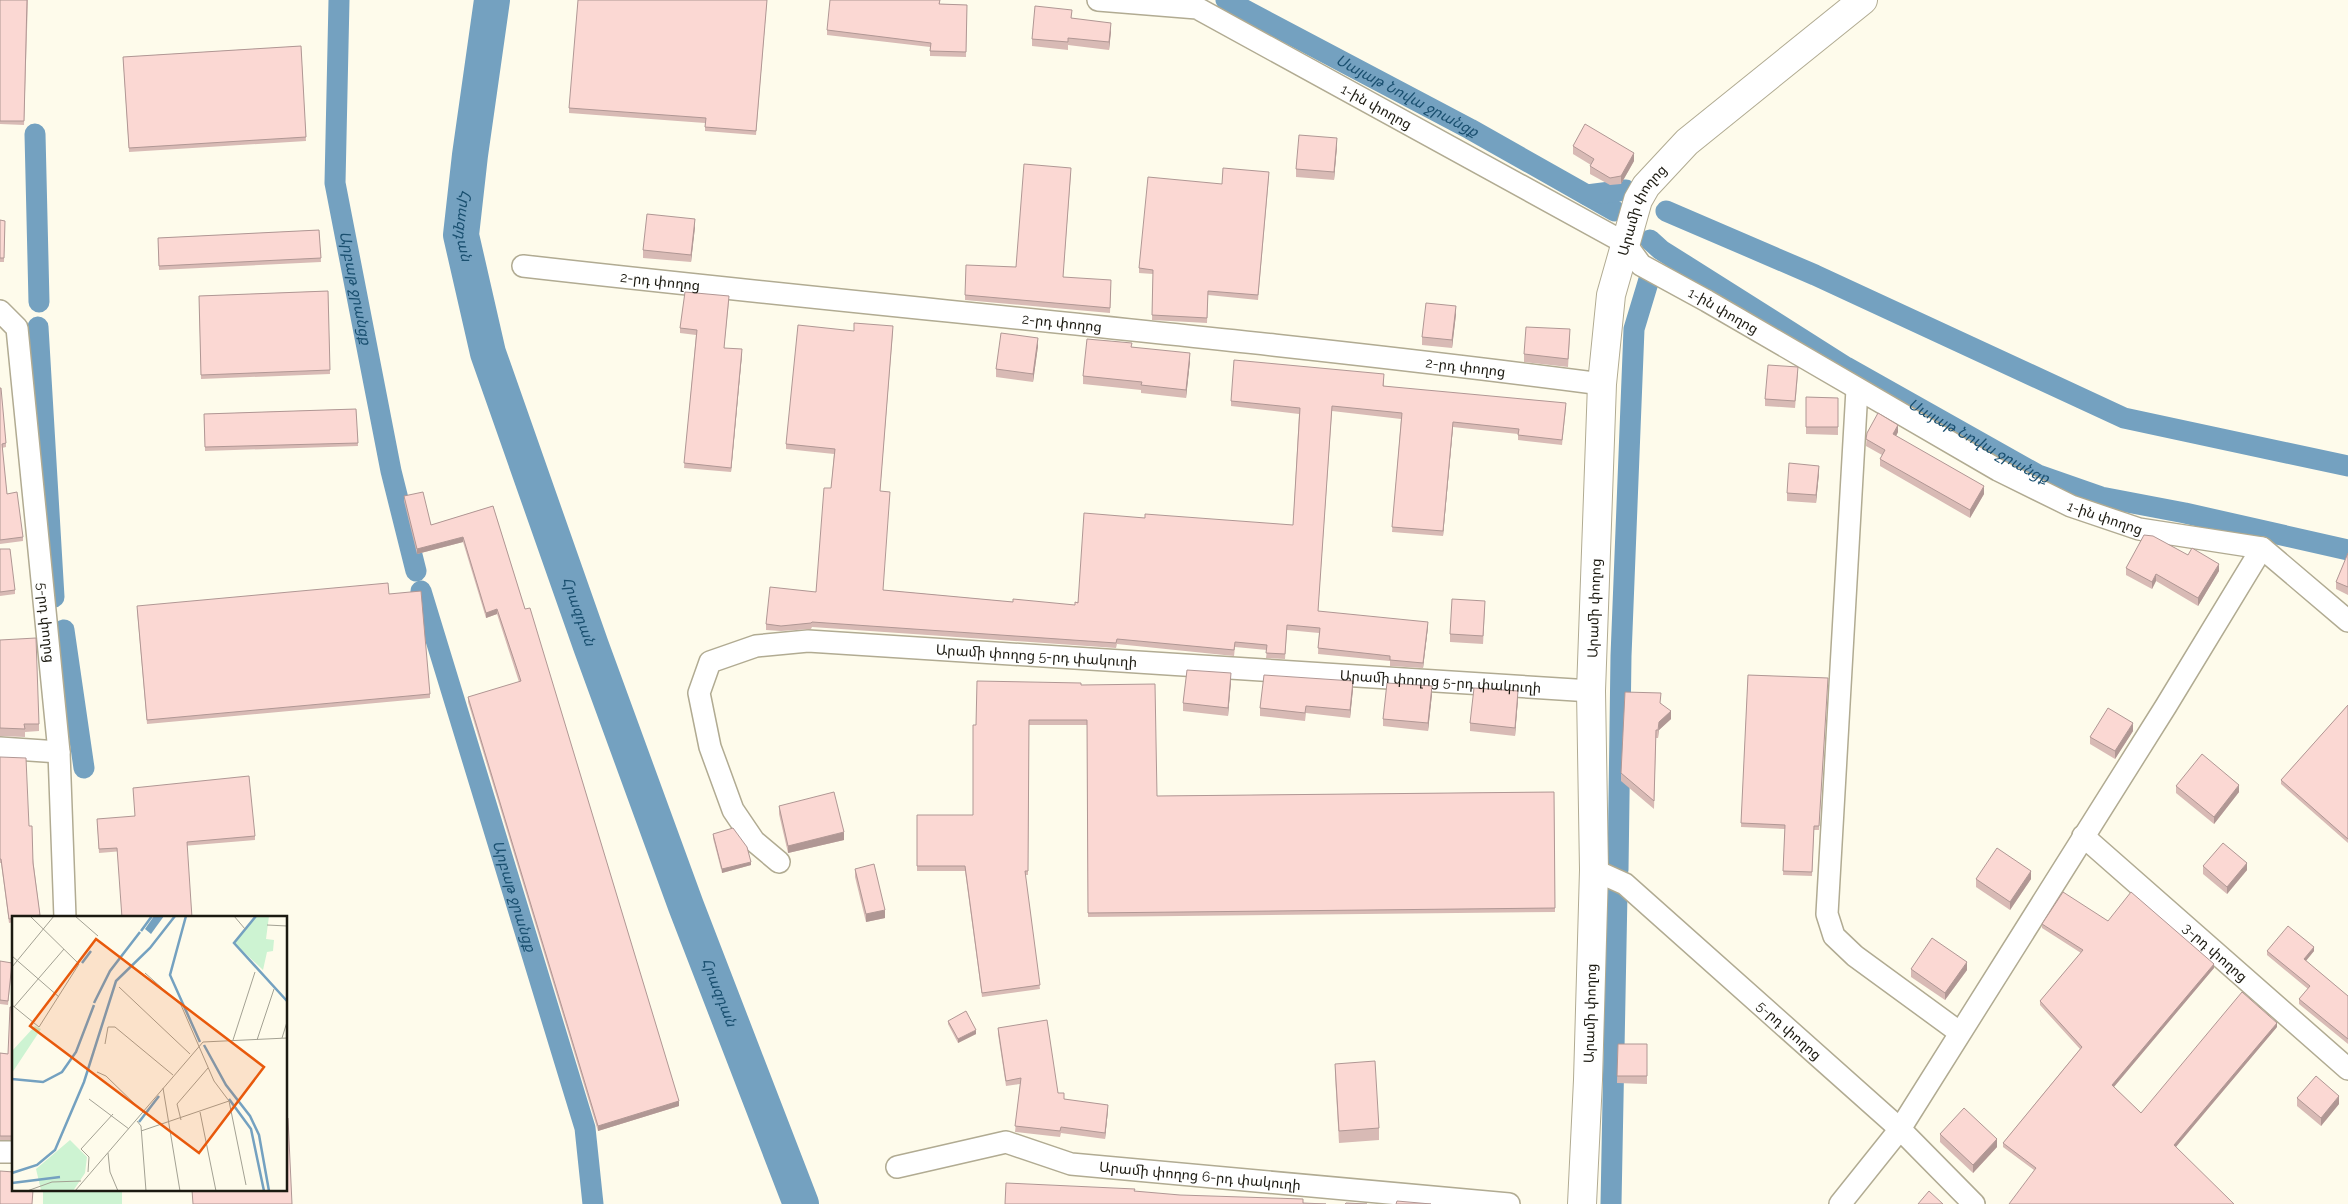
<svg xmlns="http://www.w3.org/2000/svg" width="2348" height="1204" viewBox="0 0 2348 1204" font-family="Raleway,'Noto Sans Armenian',sans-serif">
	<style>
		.green { fill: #cdf3d2 }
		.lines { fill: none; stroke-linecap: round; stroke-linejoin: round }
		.canal { stroke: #74a1c0; stroke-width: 21 }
		.river { stroke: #74a1c0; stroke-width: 36 }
		.minor-casing { stroke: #b1ab92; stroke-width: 24 }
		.secondary-casing { stroke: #b1ab92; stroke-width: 30 }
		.minor { stroke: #fff; stroke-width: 21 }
		.secondary { stroke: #fff; stroke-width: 28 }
		.wall { fill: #d8bab5 }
		.shaded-wall { fill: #b09794 }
		.building { fill: #fbd8d3; stroke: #b09794 }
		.labels { text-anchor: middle; stroke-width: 4; stroke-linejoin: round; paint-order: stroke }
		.street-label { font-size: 14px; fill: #1b1910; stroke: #fff }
		.water-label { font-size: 15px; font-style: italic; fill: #194f6f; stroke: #fff }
		.inset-river { fill: none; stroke: #74a1c0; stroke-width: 2.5 }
		.inset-road { fill: none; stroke: #a3a193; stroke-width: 1 }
		.view { fill: #e8590c; fill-opacity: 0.15; stroke: #e8590c; stroke-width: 2.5 }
		.inset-edge { fill: none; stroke: #1b1910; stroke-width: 2.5 }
	</style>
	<rect width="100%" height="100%" fill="#fefbeb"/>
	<rect class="green" x="43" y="1190" width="79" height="14"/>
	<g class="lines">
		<g class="canal">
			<path id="s1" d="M339,0L335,183L391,471L416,571"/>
			<path id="s2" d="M1226,0L1470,129L1615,211"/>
			<path d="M35,134L39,302"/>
			<path d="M1587,195L1626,190"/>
			<path d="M1666,211L1815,275L2124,418L2348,466"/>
			<path id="s3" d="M1650,240L1661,250L1846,367L2038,475L2101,497L2185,513L2348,550"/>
			<path d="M38,327L54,597"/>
			<path id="s4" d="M421,591L585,1128L593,1204"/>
			<path d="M64,630L84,768"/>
			<path d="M1618,870L1621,656L1634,329L1650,276"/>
			<path d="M1611,1204L1617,893"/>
		</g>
		<path class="river" id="s5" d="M492,0L470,155L461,235L488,353L591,646L686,906L801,1204"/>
		<defs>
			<g id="minor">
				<path id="s6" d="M1098,0L1197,8L1625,243L1641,265L1707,301L1998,470L2071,506L2139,529L2262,548L2348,621"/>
				<path id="s7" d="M523,266C882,307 1243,337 1602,384"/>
				<path id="s8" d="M0,311L17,328L59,752L65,918"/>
				<path d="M1857,389L1827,914L1834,936L1855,956L1959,1032"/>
				<path d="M0,748L59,752"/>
				<path id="s9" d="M2083,836L2348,1069"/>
				<path id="s10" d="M779,862L754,841L733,810L710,747L699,693L710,662L756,646L808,641L1591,691"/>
				<path id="s11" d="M1594,870L1625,884L1900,1129L1974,1204"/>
				<path d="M0,1152H14"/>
				<path id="s12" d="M897,1167L1006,1142L1071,1164L1509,1204"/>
				<path d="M1840,1204L1900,1129L2166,706L2262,548"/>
			</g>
			<g id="secondary">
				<path id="s13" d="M1582,1204L1588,1080L1594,870L1591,691L1602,384L1611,295L1638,200L1646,186L1687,142L1863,0"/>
			</g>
		</defs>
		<use href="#minor" class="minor-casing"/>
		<use href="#secondary" class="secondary-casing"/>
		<use href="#minor" class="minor"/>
		<use href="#secondary" class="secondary"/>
	</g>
	<g class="wall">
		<path d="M0,0H28L24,125L0,124Z"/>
		<path d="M767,0L756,135L705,131V123L569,113V108Z"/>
		<path d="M940,0V4L967,5L966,57L930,56V47L827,35V30Z"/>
		<path d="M1071,18L1111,31L1109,50L1068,45V50L1032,46V39Z"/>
		<path d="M301,46L306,141L129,152L123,57Z"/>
		<path d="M1337,146L1334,180L1296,177V169Z"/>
		<path d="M1573,146L1634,161L1621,184L1610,185L1590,174V166L1591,165L1573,154Z"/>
		<path d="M1071,173L1063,277L1111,286L1110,313L965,300V295L1016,267Z"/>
		<path d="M1269,176L1258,300L1208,295L1207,323L1152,320L1153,274L1139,273V268L1222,184Z"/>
		<path d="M0,220L5,221L4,262H0Z"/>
		<path d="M695,227L691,262L643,258V250Z"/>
		<path d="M319,230L321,262L159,270L158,238Z"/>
		<path d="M328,291L330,374L201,379L199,296Z"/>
		<path d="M729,301L724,348L742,354L731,472L684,468L696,335L680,333V328Z"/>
		<path d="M1456,314L1452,348L1422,345V337Z"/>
		<path d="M854,331H893L880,491L883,590L1013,602L1075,605L1145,518L1293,525L1299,414L1231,406V401L1384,379V386L1566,408L1562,445L1518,440V434L1453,427L1443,536L1392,532L1401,419L1332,411L1318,611L1428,627L1423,668L1390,666V661L1318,654L1319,633L1287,630L1285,659L1266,658L1267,650L1235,647L1234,656L1117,644L1116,648L812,627L811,629L781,631L766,630V624L816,592L831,488L834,454L786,449V444Z"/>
		<path d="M1570,337L1568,367L1524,362V354Z"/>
		<path d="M1038,346L1033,382L996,377V369Z"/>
		<path d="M1132,347L1190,361L1186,398L1141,393V390L1083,384V376Z"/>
		<path d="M1798,374L1795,408L1765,406V399Z"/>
		<path d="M0,388L6,443V447L2,448L7,494L23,537V541L0,544Z"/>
		<path d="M1806,397L1838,398V435L1806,434Z"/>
		<path d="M356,409L358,446L205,451L204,414Z"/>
		<path d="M1898,432L1896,436L1984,494L1970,518L1880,466V459L1882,455L1866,446L1867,433Z"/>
		<path d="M1819,473L1816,503L1787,501V493Z"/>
		<path d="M404,496L431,525L493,506L679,1106L598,1131L468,702V697L519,682L497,614L486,618L463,542L417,554L404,501Z"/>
		<path d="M0,549L15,590V594L0,596Z"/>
		<path d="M2348,553V595L2336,589V582Z"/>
		<path d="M2126,568L2219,571L2198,606L2156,581L2152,589L2126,575Z"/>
		<path d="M389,594L430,694V698L147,724L137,610Z"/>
		<path d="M1485,608L1483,644L1450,642V634Z"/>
		<path d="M0,640L39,724V731L25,732V737L0,736Z"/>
		<path d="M1748,675L1828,678L1819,830H1814L1812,876L1783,875L1785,829L1741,827Z"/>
		<path d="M1231,681L1228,716L1183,711V703Z"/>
		<path d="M1081,685L1157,796L1554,792L1555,912L1088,917L1087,725H1029L1028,875H1025L1040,989L982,997L965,871H917V815H973L976,725Z"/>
		<path d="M1353,689L1350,718L1306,713L1305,721L1260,716V708Z"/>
		<path d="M1432,694L1428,731L1383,726V719Z"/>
		<path d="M1518,699L1515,736L1470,731V723Z"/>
		<path d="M1661,703L1671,719L1659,730L1658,738H1656L1654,809L1621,781V773Z"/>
		<path d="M2348,705V843L2281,784V780Z"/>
		<path d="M2133,731L2115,759L2090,744V737Z"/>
		<path d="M0,757L29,826L40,915V918H14V922L9,923L1,863H0Z"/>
		<path d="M2176,786L2239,792L2214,824L2176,793Z"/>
		<path d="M779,806L844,840L788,853L779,814Z"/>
		<path d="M97,819L255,836V840L99,853Z"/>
		<path d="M713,834L751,865L722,873L713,838Z"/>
		<path d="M2203,866L2247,870L2227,894L2203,874Z"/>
		<path d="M855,869L885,918L866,922L855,877Z"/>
		<path d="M1976,879H2031L2010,910L1976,887Z"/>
		<path d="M2108,921L2214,968L2114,1087L2141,1113L2277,1027L2176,1147L2034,1170L2003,1147V1143L2080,1049L2040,1005V1001L2081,953L2042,928V924Z"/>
		<path d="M2267,951H2314L2306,961L2348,996V1044L2299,1004V999L2308,989L2267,955Z"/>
		<path d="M0,961L12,967L8,1005L0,1004Z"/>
		<path d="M1911,969L1967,970L1945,1000L1911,977Z"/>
		<path d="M14,1007V1140H0V1053L8,1054Z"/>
		<path d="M948,1021L976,1034L958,1043L948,1024Z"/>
		<path d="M998,1028L1064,1099L1108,1110L1105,1139L1061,1133L1060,1137L1015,1132L1020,1084L1006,1086L998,1034Z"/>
		<path d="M1618,1044H1647V1084L1617,1083Z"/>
		<path d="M1335,1064L1379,1128V1140L1339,1143L1335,1075Z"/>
		<path d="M2297,1098L2339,1104L2321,1126L2297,1106Z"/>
		<path d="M1940,1134L1997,1147L1973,1173L1940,1142Z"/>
	</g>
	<g class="shaded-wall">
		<path d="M1111,23V31L1109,50V42Z"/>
		<path d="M1337,138V146L1334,180V172Z"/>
		<path d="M1634,153V161L1621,184V176Z"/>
		<path d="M695,219V227L691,262V255Z"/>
		<path d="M1456,306V314L1452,348V340Z"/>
		<path d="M1038,338V346L1033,382V374Z"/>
		<path d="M742,349V354L731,472V468Z"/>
		<path d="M1190,353V361L1186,398V390Z"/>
		<path d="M1453,422V427L1443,536V531Z"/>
		<path d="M1898,425V432L1893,442V434Z"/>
		<path d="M1819,466V473L1816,503V495Z"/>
		<path d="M1984,486V494L1970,518V510Z"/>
		<path d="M463,537V542L417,554V549Z"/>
		<path d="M2219,564V571L2198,606V598Z"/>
		<path d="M2156,574V581L2152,589V582Z"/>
		<path d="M497,609V614L486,618V613Z"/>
		<path d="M1428,622V627L1423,668V663Z"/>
		<path d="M1231,673V681L1228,716V708Z"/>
		<path d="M1353,681V689L1350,718V710Z"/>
		<path d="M1432,686V694L1428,731V723Z"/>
		<path d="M1518,691V699L1515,736V728Z"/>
		<path d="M1671,711V719L1659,730L1658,738L1659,722Z"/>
		<path d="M2133,723V731L2115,759V751Z"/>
		<path d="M2239,785V792L2214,824V817Z"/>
		<path d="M844,832V840L788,853V846Z"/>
		<path d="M751,862V865L722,873V869Z"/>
		<path d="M2247,863V870L2227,894V887Z"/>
		<path d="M2031,871V879L2010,910V902Z"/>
		<path d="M885,910V918L866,922V914Z"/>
		<path d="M2314,947V951L2304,963V959Z"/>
		<path d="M1967,962V970L1945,1000V993Z"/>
		<path d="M2214,964V968L2112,1089V1085Z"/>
		<path d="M2277,1023V1027L2174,1149V1145Z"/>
		<path d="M976,1030V1034L958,1043V1039Z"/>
		<path d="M2339,1096V1104L2321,1126V1118Z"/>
		<path d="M679,1101V1106L598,1131V1126Z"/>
		<path d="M1108,1105V1110L1105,1139V1133Z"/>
		<path d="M1997,1139V1147L1973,1173V1165Z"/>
	</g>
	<g class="building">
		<path d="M0,0H27L24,121H0Z"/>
		<path d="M578,0H767L756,131L705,127L706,118L569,108Z"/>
		<path d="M830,0H940L939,4L967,5L966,52L930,51L931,43L827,30Z"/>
		<path d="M1035,6L1072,10L1071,18L1111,23L1109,42L1068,38V42L1032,39Z"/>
		<path d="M301,46L306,137L129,148L123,57Z"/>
		<path d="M1585,124L1634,153L1621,176L1610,178L1590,166L1594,159L1573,146Z"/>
		<path d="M1299,135L1337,138L1334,172L1296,169Z"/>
		<path d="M1024,164L1071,168L1063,277L1111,280L1110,308L965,295L966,265L1016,267Z"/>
		<path d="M1223,168L1269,172L1258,295L1208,291L1207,318L1152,315L1153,270L1139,268L1148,177L1222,184Z"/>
		<path d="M647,214L695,219L691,255L643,250Z"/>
		<path d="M0,220L5,221L4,258H0Z"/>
		<path d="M319,230L321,258L159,266L158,238Z"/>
		<path d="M328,291L330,370L201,375L199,296Z"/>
		<path d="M685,292L729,296L724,348L742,349L731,468L684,463L697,330L680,328Z"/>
		<path d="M1426,303L1456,306L1452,340L1422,337Z"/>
		<path d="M854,323L893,326L880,491L890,492L883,590L1013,602V599L1075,605V602L1078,603L1084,513L1145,518V514L1293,525L1300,408L1231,401L1234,360L1384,374L1383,386L1566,403L1562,440L1518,435L1519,429L1453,422L1443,531L1392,527L1402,413L1332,406L1318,611L1428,622L1423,663L1390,660V656L1318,648L1320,628L1287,625L1285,654L1266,653L1267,645L1235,642L1234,650L1117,639L1116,643L812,622L811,623L781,626L766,624L770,587L816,592L824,488H831L835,449L786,444L798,325L854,331Z"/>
		<path d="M1526,327L1570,329L1568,359L1524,354Z"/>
		<path d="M1001,333L1038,338L1033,374L996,369Z"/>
		<path d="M1087,339L1132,343L1131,347L1190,353L1186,390L1141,385L1142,382L1083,376Z"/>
		<path d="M1768,365L1798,367L1795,401L1765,399Z"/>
		<path d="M0,388H1L6,443L2,444L7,494L17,492L23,537L0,540Z"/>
		<path d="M1806,397L1838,398V427H1806Z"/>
		<path d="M356,409L358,443L205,447L204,414Z"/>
		<path d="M1878,413L1898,425L1893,434L1984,486L1970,510L1880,459L1885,450L1866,439L1867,433Z"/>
		<path d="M1789,463L1819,466L1816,495L1787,493Z"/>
		<path d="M423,492L431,525L493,506L525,609L530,608L679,1101L598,1126L468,697L521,681L497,609L486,613L463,537L417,549L404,496Z"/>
		<path d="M2144,535L2153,536L2188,555L2192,548L2219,564L2198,598L2156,574L2152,582L2126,568Z"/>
		<path d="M0,549H10L15,590L0,592Z"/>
		<path d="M2348,553V587L2336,582Z"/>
		<path d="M388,583L389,594L421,591L430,694L147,720L137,606Z"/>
		<path d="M1452,599L1485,601L1483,636L1450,634Z"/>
		<path d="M36,638L39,724H24L25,729L0,728V640Z"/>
		<path d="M1187,670L1231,673L1228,708L1183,703Z"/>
		<path d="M1264,675L1353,681L1350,710L1306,706L1305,713L1260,708Z"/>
		<path d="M1748,675L1828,678L1819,826H1814L1812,872L1783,871L1785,825L1741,823Z"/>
		<path d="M977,681L1081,683V685L1155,684L1157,796L1554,792L1555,908L1088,913L1087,720H1029L1028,871H1025L1040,985L982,993L965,866H917V815H973V725H976Z"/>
		<path d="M1387,683L1432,686L1428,723L1383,719Z"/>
		<path d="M1474,688L1518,691L1515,728L1470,723Z"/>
		<path d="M1625,692L1661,693L1660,703L1671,711L1659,722L1658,730H1656L1654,801L1621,773Z"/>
		<path d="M2348,705V839L2281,780Z"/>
		<path d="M2108,708L2133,723L2115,751L2090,737Z"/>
		<path d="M2202,754L2239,785L2214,817L2176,786Z"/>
		<path d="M0,757L26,758L29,826H32L33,863L40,915L9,919L1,859H0Z"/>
		<path d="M249,776L255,836L187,842L192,918H122L117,848L99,849L97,819L135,816L133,788Z"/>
		<path d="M834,792L844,832L788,846L779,806Z"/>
		<path d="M733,828L747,847L751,862L722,869L713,834Z"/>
		<path d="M2223,843L2247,863L2227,887L2203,866Z"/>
		<path d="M1997,848L2031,871L2010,902L1976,879Z"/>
		<path d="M874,864L885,910L866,914L855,869Z"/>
		<path d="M2063,892L2108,921L2131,892L2214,964L2112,1085L2141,1113L2242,992L2277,1023L2174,1145L2234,1204H2009L2036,1168L2003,1143L2082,1047L2040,1001L2083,950L2042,924Z"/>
		<path d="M2288,926L2314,947L2304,959L2348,996V1039L2299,999L2310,986L2267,951Z"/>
		<path d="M1932,938L1967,962L1945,993L1911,969Z"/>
		<path d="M0,961L12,963L8,1001L0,1000Z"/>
		<path d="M10,1007H14V1136H0V1053L8,1054Z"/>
		<path d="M966,1011L976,1030L958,1039L948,1021Z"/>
		<path d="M1047,1020L1058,1093H1064V1099L1108,1105L1105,1133L1061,1127L1060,1131L1015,1126L1021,1078L1006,1081L998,1028Z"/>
		<path d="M1618,1044H1647V1076H1617Z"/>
		<path d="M1375,1061L1379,1128L1339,1131L1335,1064Z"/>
		<path d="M2316,1076L2339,1096L2321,1118L2297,1098Z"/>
		<path d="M1964,1108L1997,1139L1973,1165L1940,1134Z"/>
		<path d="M286,1118H288L292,1204H193L192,1190H286Z"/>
		<path d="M0,1171L14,1172V1190H33L32,1204H0Z"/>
		<path d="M1006,1183L1135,1189L1134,1191L1180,1195L1303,1199V1203L1326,1204H1005Z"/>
		<path d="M1929,1191L1943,1204H1918Z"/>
		<path d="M1397,1201L1431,1204H1396Z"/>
		<path d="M1346,1203L1367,1204H1345Z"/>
	</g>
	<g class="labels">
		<g class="street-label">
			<text dy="5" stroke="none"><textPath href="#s6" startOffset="304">1-ին փողոց</textPath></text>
			<text dy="5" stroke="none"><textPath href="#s13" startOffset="1001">Արամի փողոց</textPath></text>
			<text dy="5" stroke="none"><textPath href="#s7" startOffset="138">2-րդ փողոց</textPath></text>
			<text dy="5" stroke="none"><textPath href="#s6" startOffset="709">1-ին փողոց</textPath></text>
			<text dy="5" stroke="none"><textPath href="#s7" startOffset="542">2-րդ փողոց</textPath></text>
			<text dy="5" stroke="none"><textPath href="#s7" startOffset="948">2-րդ փողոց</textPath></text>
			<text dy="5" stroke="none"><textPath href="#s6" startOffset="1144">1-ին փողոց</textPath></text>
			<text dy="5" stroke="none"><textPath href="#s13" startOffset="596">Արամի փողոց</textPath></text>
			<text dy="5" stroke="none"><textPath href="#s8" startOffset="320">5-րդ փողոց</textPath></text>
			<text dy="5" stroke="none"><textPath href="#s10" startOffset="555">Արամի փողոց 5-րդ փակուղի</textPath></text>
			<text dy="5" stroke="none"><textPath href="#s10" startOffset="960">Արամի փողոց 5-րդ փակուղի</textPath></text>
			<text dy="5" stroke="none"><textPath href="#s9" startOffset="176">3-րդ փողոց</textPath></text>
			<text dy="5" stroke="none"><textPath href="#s13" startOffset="191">Արամի փողոց</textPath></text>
			<text dy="5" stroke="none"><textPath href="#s11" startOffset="254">5-րդ փողոց</textPath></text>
			<text dy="5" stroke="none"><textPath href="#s12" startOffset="310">Արամի փողոց 6-րդ փակուղի</textPath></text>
		</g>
		<g class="water-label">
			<text dy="5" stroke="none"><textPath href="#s2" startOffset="205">Սայաթ Նովա ջրանցք</textPath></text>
			<text dy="5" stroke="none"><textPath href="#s5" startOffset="228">Հրազդան</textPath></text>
			<text dy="5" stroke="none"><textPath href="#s1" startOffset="290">Արբաթ ջրանցք</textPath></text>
			<text dy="5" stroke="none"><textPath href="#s3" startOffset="386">Սայաթ Նովա ջրանցք</textPath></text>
			<text dy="5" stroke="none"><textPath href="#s5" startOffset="632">Հրազդան</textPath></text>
			<text dy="5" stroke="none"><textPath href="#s4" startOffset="319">Արբաթ ջրանցք</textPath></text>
			<text dy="5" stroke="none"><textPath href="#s5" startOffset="1038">Հրազդան</textPath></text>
		</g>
	</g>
	<g transform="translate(12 916)">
		<rect width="275" height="275" fill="#fefbeb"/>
		<path d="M245,0H257L254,23L262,24L261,35L255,36L251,54L222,27ZM23,110L29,113L0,157V135ZM58,224L75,241L73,257L61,275L29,274L24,253Z" fill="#cdf3d2"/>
		<path d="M142,0H152L139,18L133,13Z" fill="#74a1c0"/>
		<path class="inset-river" d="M174,0L158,59L188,126M244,0L222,27L275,85M129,15L140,0M70,47L79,35M82,87L98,55L128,16M192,129L214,169L238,200L247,219L257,275M0,163L31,166L50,156L64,136L82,89M217,183L239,213L252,275M127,206L147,180M0,257L25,249L43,234L72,166L104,65L138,32L163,0M0,267L48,261"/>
		<path class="inset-road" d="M63,0L86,20M222,0L233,13M255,9L275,10M0,40L47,81M0,51L42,0M133,57L169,89L202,165L217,185L234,269M107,71L178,138M0,89L27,111L67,48L18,0M2,91L52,33M270,122L275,106M221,124L243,56M245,124L262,73M93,128L96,111H103L161,159M85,156L94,160L131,196M151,172L168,275M77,183L117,213M188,196L204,275M169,204L165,188L196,152M125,205L129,210L134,275M129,215L217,185M96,237L98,256L106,275M76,256L77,241L69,233L101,198M15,275L40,266L69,265M63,275L191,126L275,122"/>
		<path class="view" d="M84,23L252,151L187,237L18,110Z"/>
		<rect width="275" height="275" class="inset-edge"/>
	</g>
</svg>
